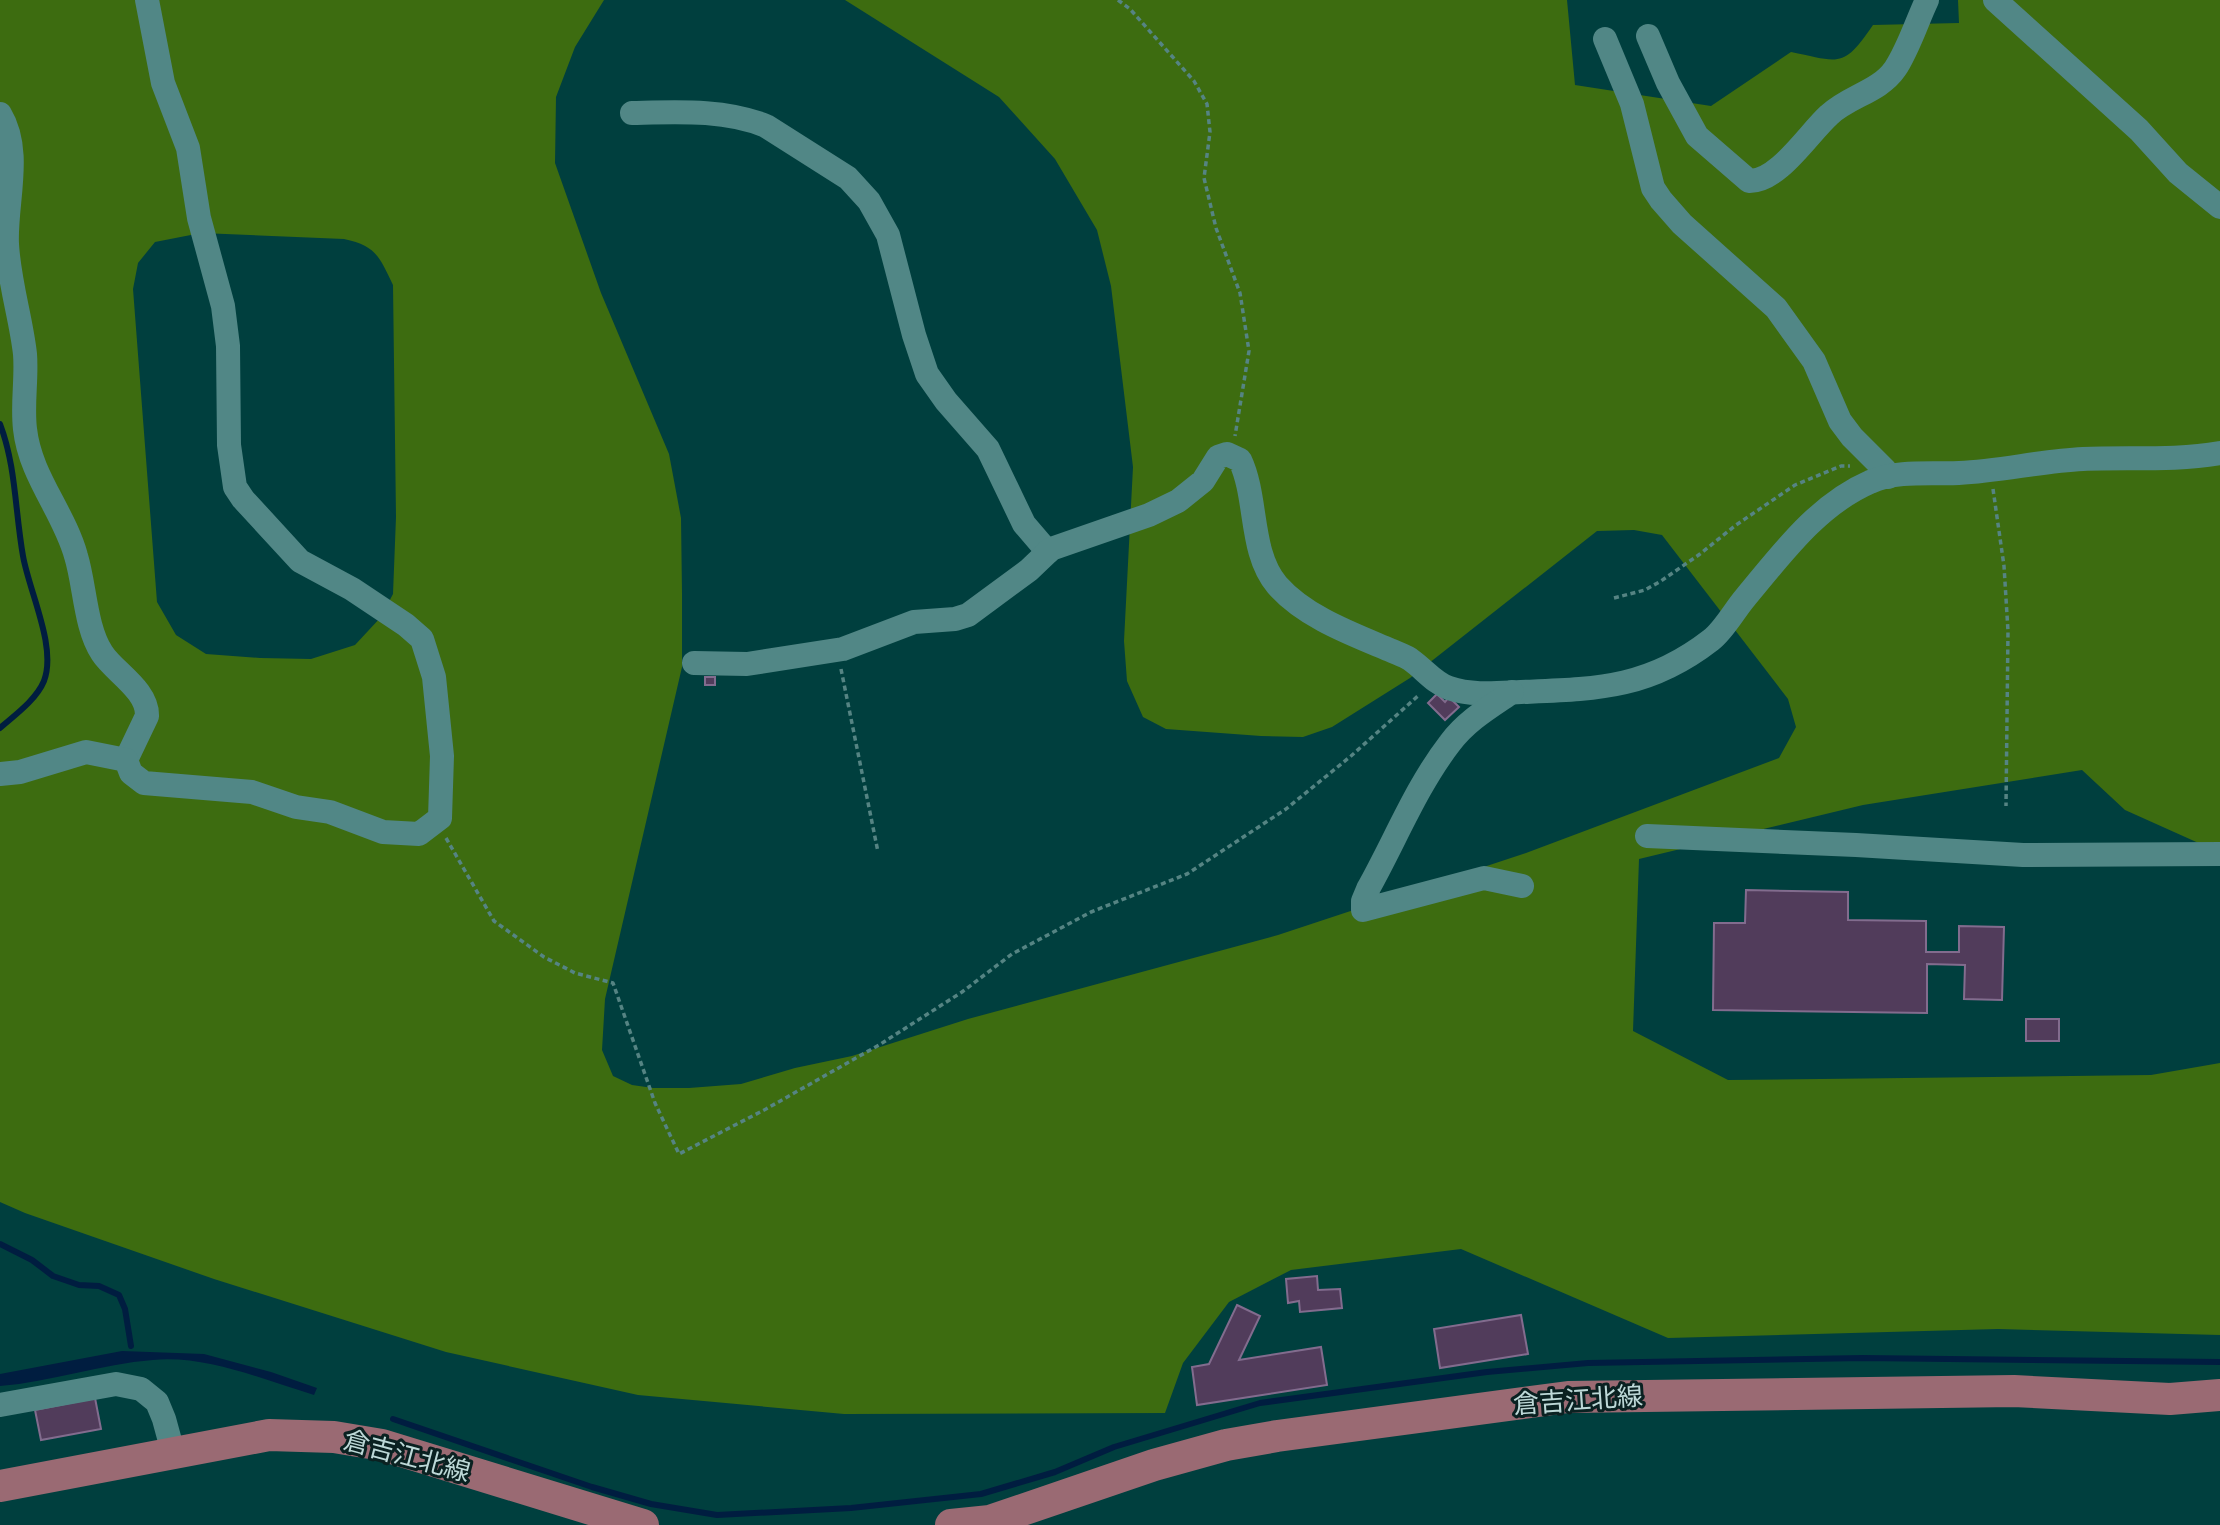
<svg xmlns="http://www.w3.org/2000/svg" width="2220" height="1525" viewBox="0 0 2220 1525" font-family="'Alegreya Sans','Noto Sans JP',sans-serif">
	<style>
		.forest { fill: #3d6c10; fill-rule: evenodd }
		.water { fill: #001d40 }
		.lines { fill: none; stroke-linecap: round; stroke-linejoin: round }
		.stream { stroke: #001d40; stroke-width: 6 }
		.building { fill: #513c5b; stroke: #826c8e; stroke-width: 2 }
		.path { stroke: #558483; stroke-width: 3.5; stroke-dasharray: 5 3.5; stroke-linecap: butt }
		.minor { stroke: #518786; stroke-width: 24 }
		.major { stroke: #9a6a73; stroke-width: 32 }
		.labels { text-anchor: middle; stroke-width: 6; stroke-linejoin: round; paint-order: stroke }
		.street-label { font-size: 26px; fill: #bdd8d7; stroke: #0a2121 }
	</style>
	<rect width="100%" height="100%" fill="#003f3e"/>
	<path class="forest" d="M0,0H604L575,47L556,97L555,163L601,293L669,454L681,518L682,593V667L605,999L602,1050L613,1076L632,1085L653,1088H689L741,1084L795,1068L852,1056L968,1019L1278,935L1526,853L1779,758L1796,727L1788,699L1662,535L1634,530L1597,531L1410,678L1332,727L1303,737L1261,736L1166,729L1143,717L1127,681L1124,641L1133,467L1111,286L1097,230L1055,159L999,97L845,0H1567L1575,85L1711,106L1791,52C1840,62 1843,69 1873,25L1959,23L1958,0H2220V842L2203,845L2125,810L2082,770L1863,805L1639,859L1633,1031L1728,1080L2151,1075L2220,1063V1335L1998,1329L1668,1338L1461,1249L1291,1270L1229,1302L1183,1363L1165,1413L844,1414L638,1395L446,1352L214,1279L25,1213L0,1202ZM201,233L344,239C376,246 379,256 393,285L396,517L393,594L381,617L355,645L311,659L260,658L206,654L176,635L157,602L133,289L138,263L155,242Z"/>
	<path class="water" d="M122,1351L204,1354L271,1372L317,1388L314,1395C264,1380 207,1355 153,1360C101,1364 51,1382 0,1386V1374Z"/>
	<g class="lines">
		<g class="stream">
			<path d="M0,424C16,466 15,511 23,556C29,591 57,647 44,681C36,700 15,715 0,728"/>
			<path d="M0,1244L32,1260L53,1276L79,1285L99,1286L119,1295L125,1309L131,1346"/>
			<path d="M393,1419L592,1487L651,1504L717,1515L851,1508L981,1494L1055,1472L1114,1447L1260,1403L1487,1372L1588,1363L1863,1358L2220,1362"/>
		</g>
	</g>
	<g class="building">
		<rect x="705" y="677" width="10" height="8"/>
		<path d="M1437,694L1445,702L1449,697L1459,707L1445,720L1428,703Z"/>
		<path d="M1746,890L1848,892V920L1926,921V952H1959V926L2004,927L2002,1000L1964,999L1965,965L1927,964V1013L1713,1010L1714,923H1745Z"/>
		<rect x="2026" y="1019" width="33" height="22"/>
		<path d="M1317,1276L1318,1290L1340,1289L1342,1308L1300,1312L1299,1301L1288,1303L1286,1279Z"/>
		<path d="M1237,1305L1260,1316L1239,1360L1321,1347L1327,1385L1197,1405L1192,1367L1209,1364Z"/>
		<path d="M1521,1315L1528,1354L1440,1368L1434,1329Z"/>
		<path d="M95,1398L101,1429L41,1440L35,1410Z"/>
	</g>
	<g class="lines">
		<g class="path">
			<path d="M1118,0L1130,9L1194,81L1207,104L1210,132L1204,178L1216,228L1240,293L1249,351L1235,436"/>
			<path d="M1993,489L2004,566L2008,631L2006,806"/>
			<path d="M1614,598L1645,590L1661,581L1700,554L1736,525L1795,485L1841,466H1850"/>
			<path d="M841,669L878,852"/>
			<path d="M446,838L494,921L544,957L575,973L613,983L655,1103L679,1154L766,1109L879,1045L962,992L1012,954L1091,912L1187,874L1286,809L1351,756L1419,695"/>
		</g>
		<g class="minor">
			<path d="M1995,0L2139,130L2178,173L2220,207"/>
			<path d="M1648,36L1668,83L1697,136L1749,181C1778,182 1808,134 1829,115C1849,96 1879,92 1895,69C1908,50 1917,21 1927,0"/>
			<path d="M1605,39L1632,104L1653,188L1661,200L1682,224L1776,308L1814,361L1840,421L1852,437L1885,470L1888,477"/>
			<path d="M632,113C676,112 725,109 766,126L848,178L869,201L888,235L914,335L927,374L946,401L988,449L1024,524L1048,552"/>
			<path d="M0,114C23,152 5,203 7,244C9,282 21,318 25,354C27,379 22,404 25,429C30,476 64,512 76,556C85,585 85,627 102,653C114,672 148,690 147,716L126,760"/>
			<path d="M694,663L747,664L843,649L914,622L955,619L968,615L1029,570L1051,549L1149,515L1178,501L1203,481L1218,457L1227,454L1240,460C1258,498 1249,552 1277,585C1305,617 1352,634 1390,650C1396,653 1406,656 1411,660C1424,669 1434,683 1449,688C1472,696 1498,693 1521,692C1596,689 1648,689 1711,640C1724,630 1734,611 1745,598C1781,555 1817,505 1870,482C1896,470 1931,474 1959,473C2001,471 2041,461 2083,459C2128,457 2175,461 2220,453"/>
			<path d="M1512,692C1490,707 1466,721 1450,743C1416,787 1395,841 1368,889L1363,901V910L1484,878L1522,886"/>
			<path d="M0,774L20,772L86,752L126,760L131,773L144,783L252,792L296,807L330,812L383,832L419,834L440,818L442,756L434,677L422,639L406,625L352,589L300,561L243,499L235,487L229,445L228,346L223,306L199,218L188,148L163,83L147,0"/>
			<path d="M1647,836L1856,845L2023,855L2220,854"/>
			<path d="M0,1405L116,1384L141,1389L157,1402L164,1419L173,1452"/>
		</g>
		<g class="major">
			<path d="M0,1486L269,1435L334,1437L382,1445L643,1525"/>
			<path d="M951,1525L990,1521L1154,1465L1226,1445L1277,1436L1568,1397L2014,1391L2170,1399L2220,1395"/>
		</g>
	</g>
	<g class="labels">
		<g class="street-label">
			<text transform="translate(1578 1400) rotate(-4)" y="9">倉吉江北線</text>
			<text transform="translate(407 1456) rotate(15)" y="9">倉吉江北線</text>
		</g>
	</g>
</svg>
